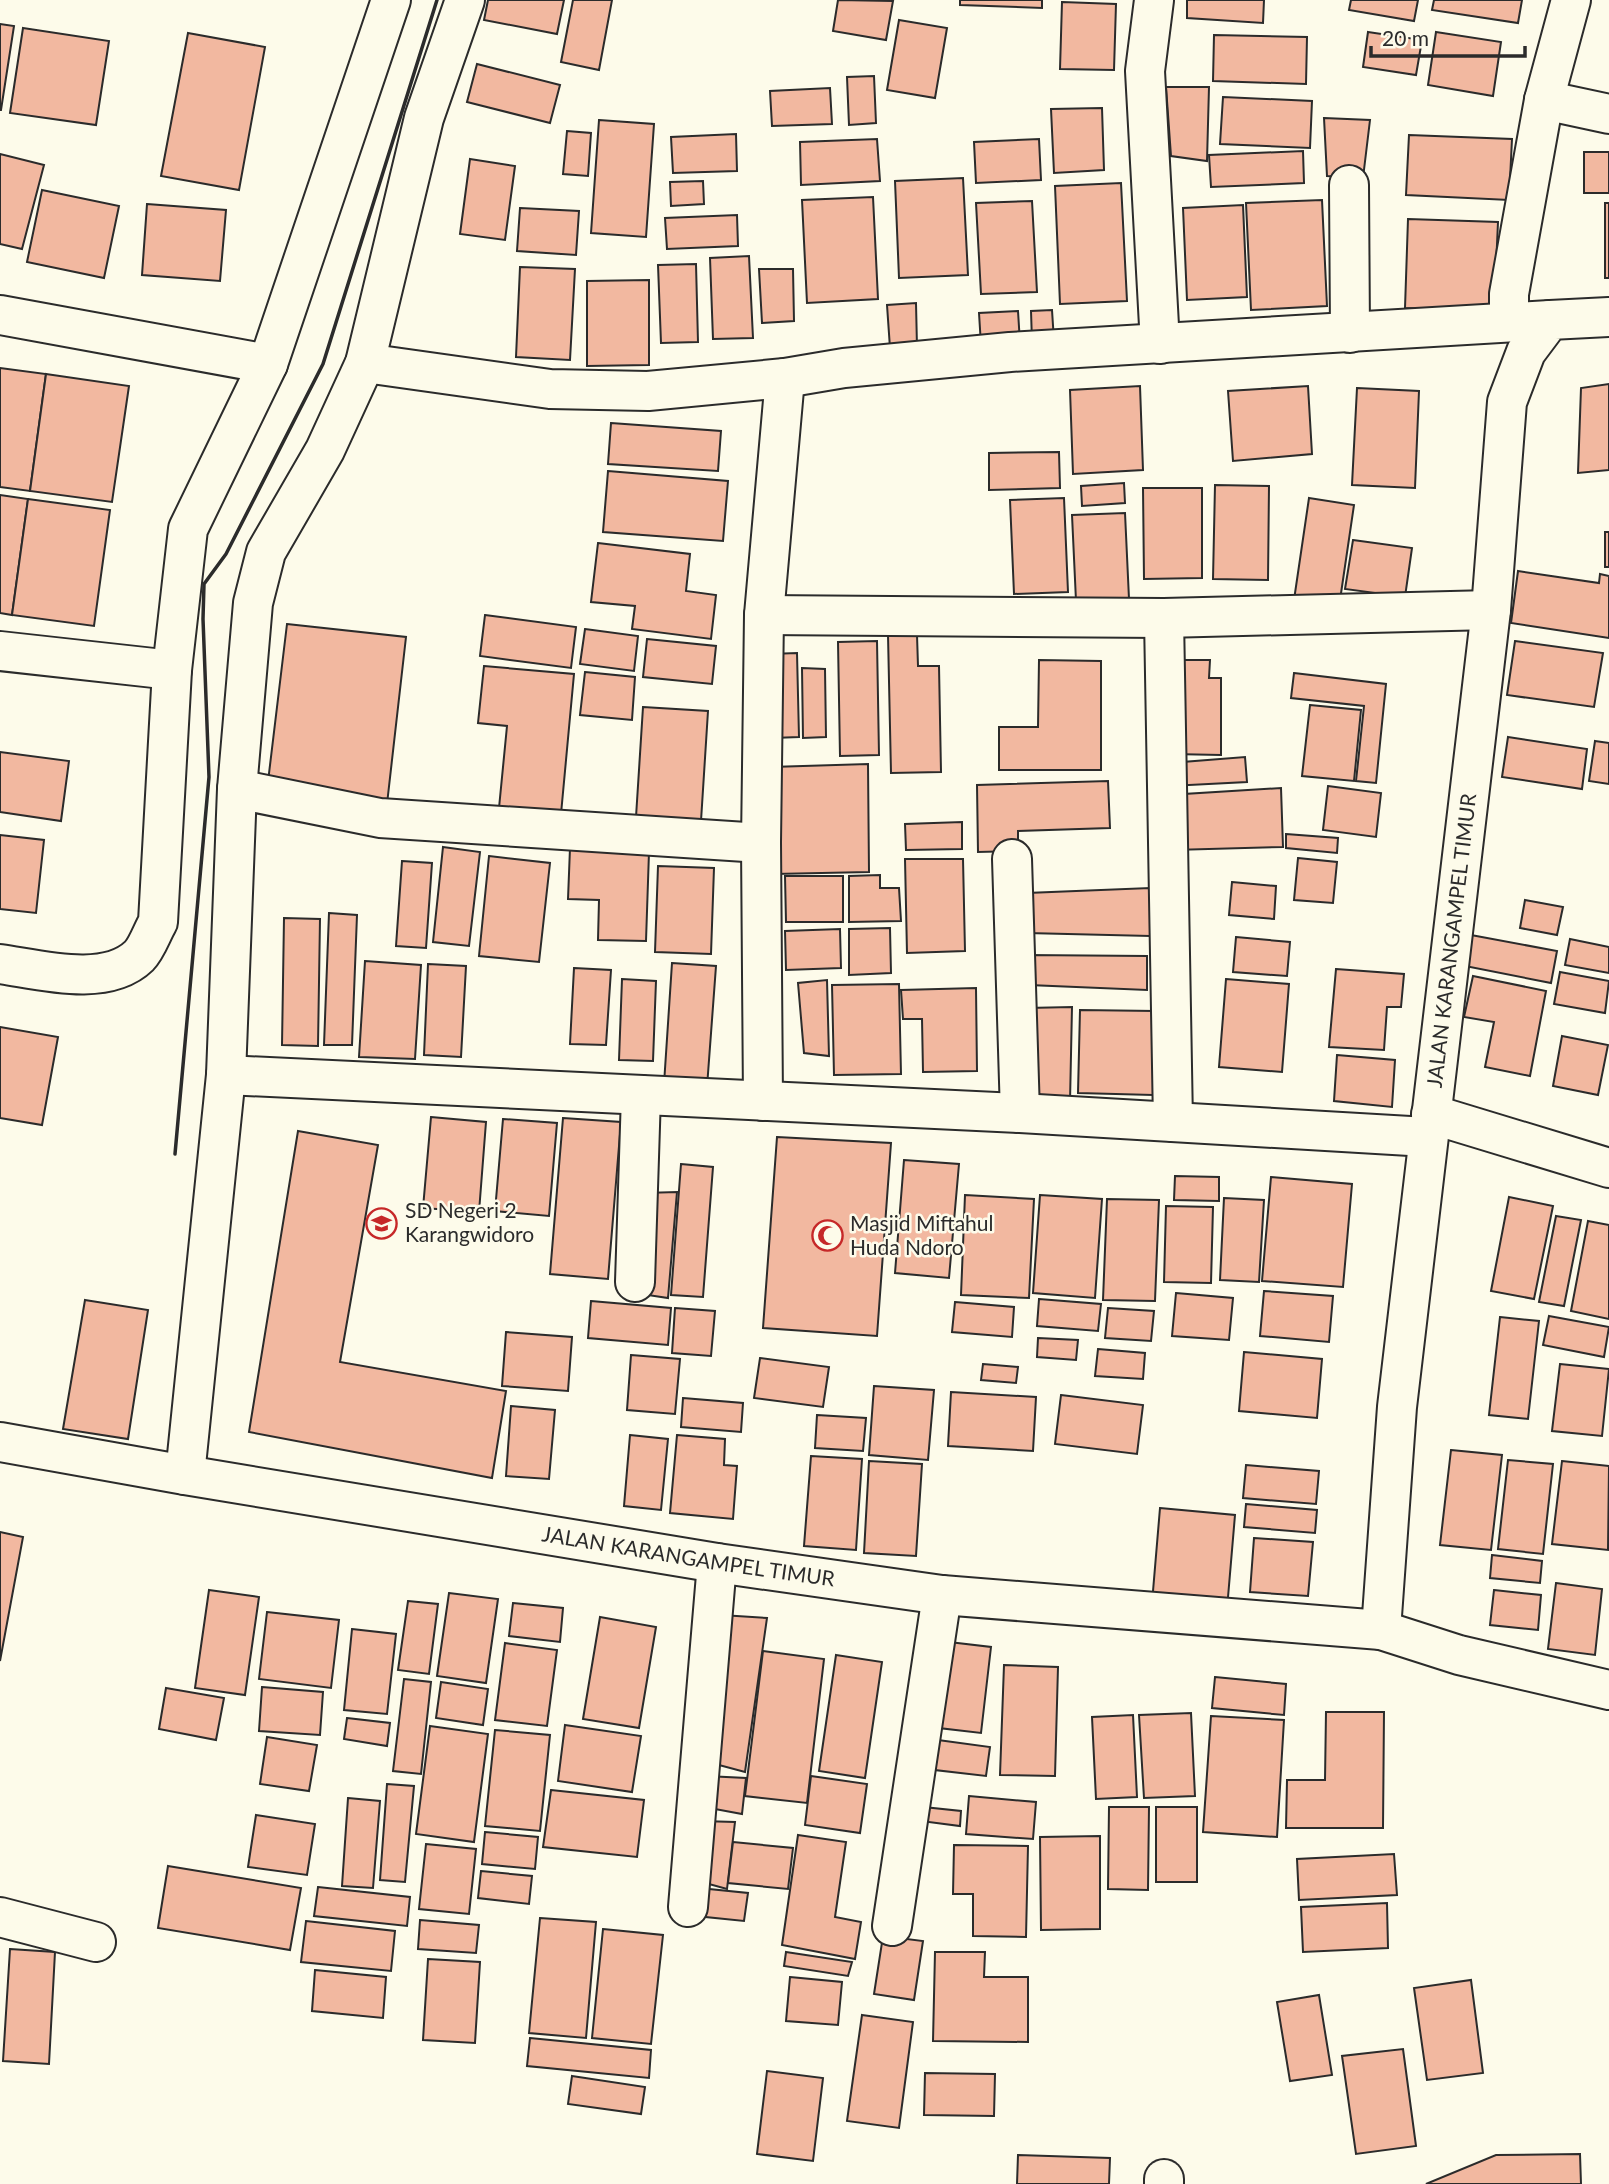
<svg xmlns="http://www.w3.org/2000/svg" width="1609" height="2184" viewBox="0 0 1609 2184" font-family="Lato,sans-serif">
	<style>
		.building { fill: #f2b8a0; stroke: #2b2b2b; stroke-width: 2 }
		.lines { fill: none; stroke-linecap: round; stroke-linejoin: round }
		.minor-casing { stroke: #2b2b2b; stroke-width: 42 }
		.tertiary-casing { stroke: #2b2b2b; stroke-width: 42 }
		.minor { stroke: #fdfbea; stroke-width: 38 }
		.tertiary { stroke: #fdfbea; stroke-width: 38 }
		.wall { stroke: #2b2b2b; stroke-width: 3.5 }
		.labels { text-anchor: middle; stroke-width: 5; stroke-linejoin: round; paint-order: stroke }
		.street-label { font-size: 21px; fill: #2b2b2b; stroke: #fdfbea }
		.poi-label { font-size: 21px; fill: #2b2b2b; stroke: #fdfbea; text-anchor: start }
	</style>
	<rect width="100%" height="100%" fill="#fdfbea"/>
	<g class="building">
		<path d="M488,0H564L557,34L484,20Z"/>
		<path d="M573,0H612L599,70L561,62Z"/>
		<path d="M838,0L893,1L886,40L833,31Z"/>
		<path d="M960,0H1042V8L960,5Z"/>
		<path d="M1187,0H1264L1263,23L1187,18Z"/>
		<path d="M1351,0H1418L1414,21L1349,10Z"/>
		<path d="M1434,0H1522L1518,23L1432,10Z"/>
		<path d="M1062,2L1116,4L1114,70L1060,69Z"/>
		<path d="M899,20L947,28L935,98L887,90Z"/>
		<path d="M0,24L14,26L1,110H0Z"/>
		<path d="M23,28L109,41L96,125L10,113Z"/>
		<path d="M1368,32L1422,40L1416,75L1363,67Z"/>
		<path d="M1436,32L1501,42L1493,96L1428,85Z"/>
		<path d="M188,33L265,47L239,190L161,176Z"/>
		<path d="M1214,35L1307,37L1306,84L1213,81Z"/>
		<path d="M477,64L560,85L550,123L467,102Z"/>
		<path d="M874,76L876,123L849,125L847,77Z"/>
		<path d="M1166,87H1209L1207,161L1171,156Z"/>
		<path d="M830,88L832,124L772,126L770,91Z"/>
		<path d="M1223,97L1312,101L1310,148L1220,144Z"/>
		<path d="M1102,108L1104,170L1054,173L1051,109Z"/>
		<path d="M1324,118L1370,120L1363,178L1327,176Z"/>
		<path d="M599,120L654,124L646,237L591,233Z"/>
		<path d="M567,131L591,133L588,176L563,174Z"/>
		<path d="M736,134L737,171L673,173L671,137Z"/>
		<path d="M1409,135L1512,139L1509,200L1406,195Z"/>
		<path d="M877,139L880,181L801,185L800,142Z"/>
		<path d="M1039,139L1041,180L976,183L974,142Z"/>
		<path d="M1303,151L1304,183L1211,187L1209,155Z"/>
		<rect x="1584" y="152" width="25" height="41"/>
		<path d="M0,154L44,165L22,249L0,244Z"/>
		<path d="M470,159L515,166L505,240L460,234Z"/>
		<path d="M963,178L968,275L899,278L895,181Z"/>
		<path d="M703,181L704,204L671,206L670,182Z"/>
		<path d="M1121,183L1127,301L1060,304L1055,186Z"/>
		<path d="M42,190L119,206L104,278L27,262Z"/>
		<path d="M873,197L878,299L807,303L802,200Z"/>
		<path d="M1322,200L1327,306L1251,310L1246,203Z"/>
		<path d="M1032,201L1037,292L981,294L976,203Z"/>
		<rect x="1605" y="203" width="4" height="75"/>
		<path d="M147,204L226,210L220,281L142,275Z"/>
		<path d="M1243,205L1247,297L1187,300L1183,208Z"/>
		<path d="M520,208L579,211L576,255L517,251Z"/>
		<path d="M737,215L738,246L667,249L665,218Z"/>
		<path d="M1408,219L1498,222L1494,312L1405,308Z"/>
		<path d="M749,256L753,338L713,339L710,258Z"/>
		<path d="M696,264L698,342L661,343L658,265Z"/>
		<path d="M520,267L575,269L570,360L516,357Z"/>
		<path d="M759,269H793L794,321L762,323Z"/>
		<path d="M649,280V365L587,366V281Z"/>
		<path d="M916,303L917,347L890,348L887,305Z"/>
		<path d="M1052,310L1054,341L1032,342L1031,311Z"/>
		<path d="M1018,311L1020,343L981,345L979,313Z"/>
		<path d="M0,368L46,374L30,491L0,487Z"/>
		<path d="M46,374L129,386L112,502L30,491Z"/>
		<path d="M1609,384V470L1578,473L1581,388Z"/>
		<path d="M1140,386L1143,470L1073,474L1070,390Z"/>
		<path d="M1308,386L1312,454L1233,461L1228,391Z"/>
		<path d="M1357,388L1419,391L1415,488L1352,485Z"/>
		<path d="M611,423L721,431L718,471L608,464Z"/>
		<path d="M1059,452L1060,488L989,490V453Z"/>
		<path d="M608,471L728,481L723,541L603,532Z"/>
		<path d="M1124,483L1125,503L1082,506L1081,486Z"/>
		<path d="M1215,485L1269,486L1268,580L1213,579Z"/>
		<path d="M1143,488H1202V578L1144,579Z"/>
		<path d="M0,495L28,499L12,615L0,613Z"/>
		<path d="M1064,498L1068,592L1014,594L1010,500Z"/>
		<path d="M1309,498L1354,505L1339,607L1294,600Z"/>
		<path d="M28,499L110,510L94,626L12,615Z"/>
		<path d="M1125,513L1129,599L1076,601L1072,515Z"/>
		<rect x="1605" y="532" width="4" height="35"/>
		<path d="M1353,540L1412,548L1405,597L1345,589Z"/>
		<path d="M598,543L690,554L686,591L716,595L711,639L632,629L635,606L591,602Z"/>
		<path d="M1518,571L1599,583L1600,574L1609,576V638L1511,623Z"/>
		<path d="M485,615L576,627L571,668L480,656Z"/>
		<path d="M287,624L406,637L387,804L267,790Z"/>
		<path d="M585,629L638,636L634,671L580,664Z"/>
		<path d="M888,635H917L918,666H939L941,772L891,773Z"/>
		<path d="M647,639L716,646L712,684L643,677Z"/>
		<path d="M877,641L879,755L840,756L838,642Z"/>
		<path d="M1515,641L1603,653L1594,707L1507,695Z"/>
		<path d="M797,653L799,737L773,738L770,654Z"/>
		<path d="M1039,660L1101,661V770H999V727H1038Z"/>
		<path d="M1173,660H1210L1209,678H1221V755L1172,754Z"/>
		<path d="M484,666L574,674L561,814L499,808L507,726L478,723Z"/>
		<path d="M802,668L825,669L826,737L803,738Z"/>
		<path d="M585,672L635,677L632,720L580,715Z"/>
		<path d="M1294,673L1386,684L1376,783L1356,781L1364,706L1291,698Z"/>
		<path d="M1310,705L1361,710L1354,781L1302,776Z"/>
		<path d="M643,707L708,711L701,821L636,817Z"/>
		<path d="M1508,737L1587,749L1582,789L1502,777Z"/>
		<path d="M1595,741L1609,743V784L1589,781Z"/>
		<path d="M0,752L69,761L61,821L0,812Z"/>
		<path d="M1245,757L1247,782L1170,786V763Z"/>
		<path d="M868,764L869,872L774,874L771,767Z"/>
		<path d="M1108,781L1110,828L1018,831V851L978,852L977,785Z"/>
		<path d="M1328,786L1381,793L1376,837L1323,830Z"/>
		<path d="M1281,788L1283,847L1173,850L1168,795Z"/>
		<path d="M962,822V849L906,850L905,824Z"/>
		<path d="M1286,834L1338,838L1337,853L1286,848Z"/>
		<path d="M0,835L44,840L36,913L0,909Z"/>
		<path d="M443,847L480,852L469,946L433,942Z"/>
		<path d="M570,848L649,852L646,941L598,940L599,900L568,899Z"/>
		<path d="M489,856L550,863L539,962L479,956Z"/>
		<path d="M1298,858L1337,862L1333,903L1294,900Z"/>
		<path d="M905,859H963L965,951L907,953Z"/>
		<path d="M402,861L432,863L426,948L396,946Z"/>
		<path d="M658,866L714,868L711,954L655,952Z"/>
		<path d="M880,875V888H899L901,921L849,922V876Z"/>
		<path d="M785,876H843V922H786Z"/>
		<path d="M1232,882L1276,886L1274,919L1229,915Z"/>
		<path d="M1150,888V936L1027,933V893Z"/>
		<path d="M1525,900L1563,907L1557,935L1520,928Z"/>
		<path d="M329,913L357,915L352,1045H324Z"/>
		<path d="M284,918L320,919L318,1046L282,1045Z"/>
		<path d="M890,928L891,973L849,975V929Z"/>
		<path d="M840,929L841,968L786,970L785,931Z"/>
		<path d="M1471,935L1557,951L1551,983L1465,966Z"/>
		<path d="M1236,937L1290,942L1287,976L1233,972Z"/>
		<path d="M1570,939L1609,947V973L1565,965Z"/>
		<path d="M1025,955L1147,956V990L1029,985Z"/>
		<path d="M365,961L421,965L415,1059L359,1057Z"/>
		<path d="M672,963L716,966L707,1087L664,1084Z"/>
		<path d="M428,964L466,966L461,1057L424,1055Z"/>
		<path d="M574,968L611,970L606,1045L570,1044Z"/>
		<path d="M1336,969L1404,974L1401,1007H1387L1384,1050L1329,1047Z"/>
		<path d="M1560,972L1609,981L1605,1013L1554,1004Z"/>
		<path d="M1473,976L1546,991L1530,1076L1485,1067L1494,1022L1464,1017Z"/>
		<path d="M622,979L656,981L653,1061L619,1060Z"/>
		<path d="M1226,979L1289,984L1282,1072L1219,1067Z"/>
		<path d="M827,980L829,1056L804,1053L798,983Z"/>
		<path d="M899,984L901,1074L834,1075L832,985Z"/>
		<path d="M976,988L977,1071L923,1072L922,1019H903L901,990Z"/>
		<path d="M1072,1007L1070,1102L1026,1099L1027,1008Z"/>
		<path d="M1080,1010L1155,1011L1153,1095L1078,1093Z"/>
		<path d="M0,1027L58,1037L42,1125L0,1118Z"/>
		<path d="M1562,1036L1608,1045L1598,1095L1553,1086Z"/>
		<path d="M1337,1055L1395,1060L1392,1107L1334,1101Z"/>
		<path d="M431,1117L486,1122L479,1212L423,1208Z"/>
		<path d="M563,1118L621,1122L608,1279L550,1274Z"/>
		<path d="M503,1119L557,1123L549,1216L495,1211Z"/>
		<path d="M298,1131L378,1145L340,1362L506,1391L492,1478L249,1432Z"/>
		<path d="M777,1137L891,1143L877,1336L763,1328Z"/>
		<path d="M904,1160L959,1164L949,1278L895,1273Z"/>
		<path d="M681,1164L713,1167L703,1297L671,1295Z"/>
		<path d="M1175,1176L1219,1177V1201L1174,1200Z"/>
		<path d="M1271,1177L1352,1184L1343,1287L1262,1281Z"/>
		<path d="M677,1192L668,1298L641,1294L644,1193Z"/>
		<path d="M965,1195L1034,1199L1029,1298L961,1295Z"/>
		<path d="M1040,1195L1102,1199L1095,1298L1033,1293Z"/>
		<path d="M1509,1197L1553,1206L1534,1299L1491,1291Z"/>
		<path d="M1224,1198L1264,1200L1259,1282L1220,1280Z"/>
		<path d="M1107,1199L1159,1200L1155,1301L1103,1300Z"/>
		<path d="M1166,1206L1213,1207L1211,1283L1164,1282Z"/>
		<path d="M1556,1216L1581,1220L1564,1306L1539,1302Z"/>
		<path d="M1588,1221L1609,1225V1319L1571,1311Z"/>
		<path d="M1264,1291L1333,1296L1329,1342L1260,1336Z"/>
		<path d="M1176,1293L1233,1298L1229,1340L1172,1336Z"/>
		<path d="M1039,1299L1101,1304L1098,1331L1037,1326Z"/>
		<path d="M85,1300L148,1310L128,1439L63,1429Z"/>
		<path d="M591,1301L671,1308L668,1345L588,1338Z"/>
		<path d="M955,1302L1014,1307L1012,1337L952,1332Z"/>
		<path d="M675,1308L715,1311L711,1356L672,1353Z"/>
		<path d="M1108,1308L1154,1311L1151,1341L1105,1338Z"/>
		<path d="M1549,1316L1609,1327L1604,1357L1543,1345Z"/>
		<path d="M1500,1317L1539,1321L1528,1419L1489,1415Z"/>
		<path d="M506,1332L572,1337L568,1391L502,1386Z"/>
		<path d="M1038,1338L1078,1340L1076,1360L1037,1357Z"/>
		<path d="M1098,1349L1145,1353L1143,1379L1095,1376Z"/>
		<path d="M1244,1352L1322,1359L1317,1418L1239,1411Z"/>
		<path d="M631,1355L680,1359L675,1414L627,1410Z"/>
		<path d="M760,1358L829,1367L823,1407L754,1398Z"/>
		<path d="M983,1364L1018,1367L1016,1383L981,1380Z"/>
		<path d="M1560,1364L1609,1369L1602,1436L1552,1431Z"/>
		<path d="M874,1386L934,1390L928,1460L869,1455Z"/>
		<path d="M951,1392L1036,1397L1033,1451L948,1446Z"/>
		<path d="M1061,1395L1143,1405L1137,1454L1055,1444Z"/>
		<path d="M683,1398L743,1403L741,1432L681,1427Z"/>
		<path d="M511,1406L555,1410L549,1479L506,1476Z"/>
		<path d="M817,1415L866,1418L863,1451L815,1448Z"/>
		<path d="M630,1435L668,1439L661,1510L624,1506Z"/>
		<path d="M677,1435L725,1439L724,1465L737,1466L733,1519L670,1513Z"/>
		<path d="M1451,1450L1502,1455L1491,1550L1440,1545Z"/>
		<path d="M811,1456L862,1459L856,1550L804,1546Z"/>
		<path d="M1508,1460L1553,1464L1543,1554L1498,1549Z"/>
		<path d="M869,1461L922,1464L916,1556L864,1553Z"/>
		<path d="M1562,1461L1609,1466L1608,1550L1552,1544Z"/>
		<path d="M1246,1465L1319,1471L1316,1504L1243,1498Z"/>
		<path d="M1246,1504L1317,1510L1315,1533L1244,1527Z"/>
		<path d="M1160,1508L1235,1515L1227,1609L1152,1603Z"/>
		<path d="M0,1532L23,1537L0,1661Z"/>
		<path d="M1254,1538L1313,1542L1308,1596L1250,1592Z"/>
		<path d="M1492,1555L1542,1561L1540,1583L1490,1578Z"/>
		<path d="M1556,1583L1602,1589L1595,1655L1548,1649Z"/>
		<path d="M209,1590L259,1597L245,1695L195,1688Z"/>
		<path d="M1494,1590L1541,1595L1538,1630L1490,1625Z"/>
		<path d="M449,1593L498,1599L486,1683L437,1676Z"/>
		<path d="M408,1601L438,1604L429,1674L398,1670Z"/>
		<path d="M513,1603L563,1608L560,1642L509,1636Z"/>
		<path d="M267,1612L339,1620L331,1688L259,1679Z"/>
		<path d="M721,1615L767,1618L745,1772L704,1761Z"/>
		<path d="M600,1617L656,1627L639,1728L583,1719Z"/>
		<path d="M352,1629L396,1634L387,1714L344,1710Z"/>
		<path d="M949,1642L991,1647L981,1733L939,1728Z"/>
		<path d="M505,1643L557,1650L547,1726L495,1720Z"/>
		<path d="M763,1651L824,1659L807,1803L745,1796Z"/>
		<path d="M836,1655L882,1662L865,1778L819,1771Z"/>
		<path d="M1004,1665L1058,1667L1055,1776L1000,1775Z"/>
		<path d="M1215,1677L1286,1684L1284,1715L1212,1708Z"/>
		<path d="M404,1679L431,1682L421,1774L393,1771Z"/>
		<path d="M441,1682L488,1689L483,1725L436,1718Z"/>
		<path d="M262,1687L323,1692L320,1735L259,1731Z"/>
		<path d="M166,1688L224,1698L216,1740L159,1729Z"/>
		<path d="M1326,1712H1384L1383,1828H1286L1287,1780H1325Z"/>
		<path d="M1191,1713L1195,1796L1144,1798L1139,1715Z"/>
		<path d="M1133,1715L1137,1797L1096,1799L1092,1717Z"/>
		<path d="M1211,1716L1284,1720L1277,1837L1203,1832Z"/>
		<path d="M347,1718L390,1723L387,1746L344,1739Z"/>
		<path d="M565,1725L641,1736L632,1792L558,1781Z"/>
		<path d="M430,1726L488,1734L474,1842L416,1834Z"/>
		<path d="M495,1730L550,1735L540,1831L485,1826Z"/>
		<path d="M267,1737L317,1745L309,1791L260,1784Z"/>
		<path d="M938,1740L990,1747L986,1776L935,1770Z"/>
		<path d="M706,1776L746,1778L742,1814L704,1807Z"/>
		<path d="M811,1776L867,1784L860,1833L805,1825Z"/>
		<path d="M387,1784L414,1786L405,1882L380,1880Z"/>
		<path d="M551,1790L644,1800L637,1857L543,1847Z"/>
		<path d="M969,1796L1036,1802L1033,1839L966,1834Z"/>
		<path d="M348,1798L380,1801L373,1888L342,1886Z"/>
		<path d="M914,1806L961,1811L960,1826L913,1820Z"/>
		<path d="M1109,1807H1149L1148,1890L1108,1889Z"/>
		<rect x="1156" y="1807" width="41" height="75"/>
		<path d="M256,1815L315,1824L307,1875L248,1867Z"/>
		<path d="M701,1821L735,1822L727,1889L698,1881Z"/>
		<path d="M485,1832L538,1837L535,1869L482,1864Z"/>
		<path d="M798,1835L846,1842L835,1917L861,1922L855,1959L782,1945Z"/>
		<path d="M1100,1836V1929L1041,1930L1040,1837Z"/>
		<path d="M733,1842L793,1848L788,1889L728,1883Z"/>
		<path d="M426,1844L476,1849L469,1914L419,1909Z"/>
		<path d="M954,1845L1028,1846L1026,1937L973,1936V1894H953Z"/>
		<path d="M1394,1854L1397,1895L1299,1900L1297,1859Z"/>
		<path d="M168,1866L301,1888L290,1950L158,1928Z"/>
		<path d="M481,1871L532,1876L529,1904L478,1898Z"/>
		<path d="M318,1887L410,1897L407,1926L314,1916Z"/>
		<path d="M699,1888L748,1893L744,1921L696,1916Z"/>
		<path d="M1387,1903L1388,1948L1303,1952L1301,1907Z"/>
		<path d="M540,1918L596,1922L586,2038L529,2033Z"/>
		<path d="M420,1920L479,1925L476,1953L418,1949Z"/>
		<path d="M306,1921L395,1931L391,1971L301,1962Z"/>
		<path d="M603,1929L663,1935L651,2044L592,2038Z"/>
		<path d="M883,1936L923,1941L914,2000L874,1994Z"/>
		<path d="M10,1949L55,1952L49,2064L3,2061Z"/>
		<path d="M786,1952L852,1962L848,1976L784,1966Z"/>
		<path d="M935,1952H985L984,1977H1028V2042L933,2041Z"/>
		<path d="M428,1959L480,1962L475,2043L423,2040Z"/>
		<path d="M315,1970L386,1977L383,2018L312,2011Z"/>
		<path d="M790,1977L842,1982L838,2025L786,2021Z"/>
		<path d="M1471,1980L1483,2073L1427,2080L1414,1988Z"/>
		<path d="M1319,1995L1332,2075L1290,2081L1277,2002Z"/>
		<path d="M862,2015L913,2022L899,2128L847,2121Z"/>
		<path d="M530,2038L651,2050L649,2078L527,2066Z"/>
		<path d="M1403,2049L1416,2146L1356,2154L1342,2056Z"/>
		<path d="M767,2071L823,2078L813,2161L757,2154Z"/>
		<path d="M925,2073L995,2074L994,2116L924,2115Z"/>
		<path d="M572,2076L645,2087L641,2114L568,2104Z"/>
		<path d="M1580,2154L1581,2184H1426L1496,2155Z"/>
		<path d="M1018,2155L1110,2158L1109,2184H1017Z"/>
	</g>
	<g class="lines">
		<defs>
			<g id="minor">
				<path d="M1154,0L1145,71L1160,344"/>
				<path d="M1544,100L1609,114"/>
				<path d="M1349,185L1350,333"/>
				<path d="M0,315L268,364"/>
				<path d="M1509,322V294L1544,100L1571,0"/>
				<path d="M365,363L550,389L648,391L785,378L844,368L1010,352L1550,320"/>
				<path d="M764,615L1164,618L1491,610"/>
				<path d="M1164,618L1173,1122"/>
				<path d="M0,651L172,670"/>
				<path d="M237,789L380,818L761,843"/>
				<path d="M1012,859L1020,1113"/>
				<path d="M0,964C41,970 106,988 139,956C147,948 152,932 158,922L172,670L188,529L268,364L391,0"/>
				<path d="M226,1075L1020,1113L1427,1137"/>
				<path d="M763,1101L761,843L764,615L785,378"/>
				<path d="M1431,1114L1609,1168"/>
				<path d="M635,1282L641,1095"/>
				<path d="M185,1475L226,1075L237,789L253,603L266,552L325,450L365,363L424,118L465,0"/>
				<path d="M1381,1630L1459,1655L1609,1690"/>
				<path d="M688,1907L717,1563"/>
				<path d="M0,1917L96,1942"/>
				<path d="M892,1926L942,1595"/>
				<path d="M1164,2184V2179"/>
			</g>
			<g id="tertiary">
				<path id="s1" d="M0,1442L185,1475L717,1563L942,1595L1381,1630L1397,1407L1491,610L1507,402L1526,352L1550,320L1609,317"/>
			</g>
		</defs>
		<use href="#minor" class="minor-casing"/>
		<use href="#tertiary" class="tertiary-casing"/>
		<use href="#minor" class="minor"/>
		<use href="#tertiary" class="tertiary"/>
		<path class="wall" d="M175,1154L209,777L203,619L204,584L226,554L323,364L437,0"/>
	</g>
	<defs>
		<symbol id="school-ring" viewBox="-11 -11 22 22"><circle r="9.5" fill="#fdfbea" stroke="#c62828" stroke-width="1.5"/><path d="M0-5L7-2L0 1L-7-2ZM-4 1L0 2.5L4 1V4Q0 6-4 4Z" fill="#c62828"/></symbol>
		<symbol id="mosque-ring" viewBox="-11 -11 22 22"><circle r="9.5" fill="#fdfbea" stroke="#c62828" stroke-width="1.5"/><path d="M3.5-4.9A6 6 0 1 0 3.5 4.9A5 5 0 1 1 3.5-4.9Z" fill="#c62828"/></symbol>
	</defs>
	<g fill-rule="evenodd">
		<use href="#school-ring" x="364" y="1206" width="35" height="35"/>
		<use href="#mosque-ring" x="810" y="1218" width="35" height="35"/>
	</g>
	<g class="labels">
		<g class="street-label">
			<text dy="7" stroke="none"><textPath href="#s1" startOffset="2088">JALAN KARANGAMPEL TIMUR</textPath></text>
			<text dy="7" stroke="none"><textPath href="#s1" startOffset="698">JALAN KARANGAMPEL TIMUR</textPath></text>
		</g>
		<g class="poi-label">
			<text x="405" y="1218">SD Negeri 2<tspan x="405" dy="24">Karangwidoro</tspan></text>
			<text x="850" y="1231">Masjid Miftahul<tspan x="850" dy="24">Huda Ndoro</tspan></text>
		</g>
	</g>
	<path d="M1371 46v10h154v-10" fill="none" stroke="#2b2b2b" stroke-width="3.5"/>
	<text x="1382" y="46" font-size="21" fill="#2b2b2b" stroke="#fdfbea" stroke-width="5" paint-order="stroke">20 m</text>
</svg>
